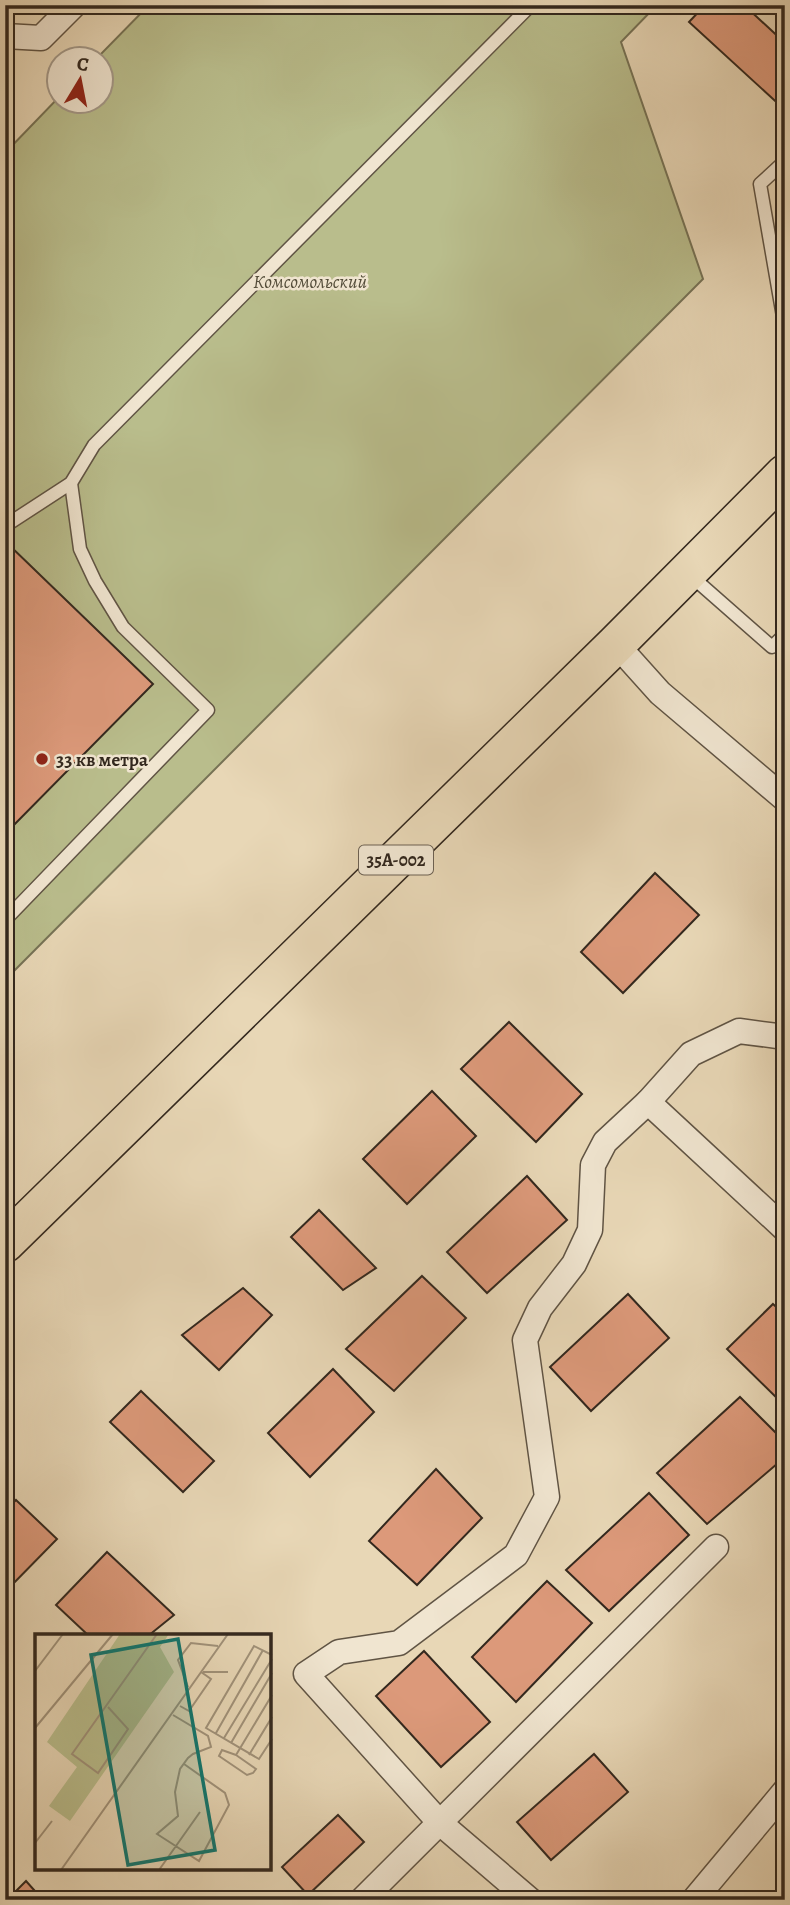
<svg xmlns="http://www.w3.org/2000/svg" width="790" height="1905" viewBox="0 0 790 1905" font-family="Alegreya,serif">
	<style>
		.green { fill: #b9bd8c; stroke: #767255; stroke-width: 2 }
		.building { fill: #dc997a; stroke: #33281e; stroke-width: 2 }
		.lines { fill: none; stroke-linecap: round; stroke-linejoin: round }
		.service-casing { stroke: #605444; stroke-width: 15 }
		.minor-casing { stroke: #605444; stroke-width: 27 }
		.trunk-casing { stroke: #33281e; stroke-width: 41 }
		.service { stroke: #f0e5d0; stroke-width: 12 }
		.minor { stroke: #f0e5d0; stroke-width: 24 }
		.trunk { stroke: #e8d7b6; stroke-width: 38 }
		.poi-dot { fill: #8f2418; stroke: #f0e5d0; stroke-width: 2.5 }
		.labels { text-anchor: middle; stroke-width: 5; stroke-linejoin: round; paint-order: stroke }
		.shield { fill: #f0e5d0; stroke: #6c6153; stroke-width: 2 }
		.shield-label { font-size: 18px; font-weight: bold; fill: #33281e }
		.park-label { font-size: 19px; font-style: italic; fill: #544d3a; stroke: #f0e5d0 }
		.poi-label { font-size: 19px; font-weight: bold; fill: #33281e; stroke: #f0e5d0; text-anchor: start }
		.inset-road { fill: none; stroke: #a09179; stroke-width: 2 }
		.view { fill: #0f766e; fill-opacity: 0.15; stroke: #0f766e; stroke-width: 3.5 }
		.inset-edge { fill: none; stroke: #33281e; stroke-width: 3.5 }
	</style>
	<rect width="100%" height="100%" fill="#e8d7b6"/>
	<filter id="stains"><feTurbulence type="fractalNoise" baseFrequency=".00286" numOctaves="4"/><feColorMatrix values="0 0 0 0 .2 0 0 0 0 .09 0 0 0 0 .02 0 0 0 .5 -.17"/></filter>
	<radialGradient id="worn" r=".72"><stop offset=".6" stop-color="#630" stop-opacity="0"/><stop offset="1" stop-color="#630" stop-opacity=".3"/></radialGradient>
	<path class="green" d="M149,5H657L621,42L703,279L5,980V153L59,97L60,102H102V60L96,59Z"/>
	<g class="building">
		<path d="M705,5H744L785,43V110L689,22Z"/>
		<path d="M7,543L153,684L5,834V545Z"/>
		<path d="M655,873L699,915L623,993L581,952Z"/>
		<path d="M509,1022L582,1094L536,1142L461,1069Z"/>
		<path d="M432,1091L476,1136L407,1204L363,1159Z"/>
		<path d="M527,1176L567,1220L487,1293L447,1252Z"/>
		<path d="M319,1210L376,1268L343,1290L291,1237Z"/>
		<path d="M422,1276L466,1318L394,1391L346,1349Z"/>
		<path d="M243,1288L272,1315L219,1370L182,1335Z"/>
		<path d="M628,1294L669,1338L591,1411L550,1367Z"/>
		<path d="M773,1304L785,1315V1406L727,1349Z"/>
		<path d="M333,1369L374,1412L310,1477L268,1433Z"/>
		<path d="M141,1391L214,1461L183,1492L110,1422Z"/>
		<path d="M740,1397L785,1442V1457L707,1524L657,1473Z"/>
		<path d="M436,1469L482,1518L417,1585L369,1541Z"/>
		<path d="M649,1493L689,1535L609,1611L566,1570Z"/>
		<path d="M16,1500L57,1539L5,1592V1511Z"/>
		<path d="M107,1552L174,1615L148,1636H89L56,1605Z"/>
		<path d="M547,1581L592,1623L516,1702L472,1657Z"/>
		<path d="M424,1651L490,1722L441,1767L376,1696Z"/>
		<path d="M594,1754L628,1792L551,1860L517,1822Z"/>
		<path d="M338,1815L364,1842L308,1895L282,1867Z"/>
		<path d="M26,1881L43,1900H7Z"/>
	</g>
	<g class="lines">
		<defs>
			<g id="service">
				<path d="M785,161L760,184L785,328"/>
				<path d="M5,526L71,483L94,445L531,5"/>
				<path d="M690,575L772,647L785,634"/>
				<path d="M5,920L208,710L123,627L95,581L80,549L71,483"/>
			</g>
			<g id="minor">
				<path d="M5,36L41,38L74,5"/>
				<path d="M616,644L660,693L785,799"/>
				<path d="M648,1102L785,1229"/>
				<path d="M362,1900L716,1547"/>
				<path d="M530,1900L440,1823L306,1674L339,1652L399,1643L516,1555L547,1497L525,1340L540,1308L574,1264L590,1230L593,1165L605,1142L648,1102L691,1054L739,1031L785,1037"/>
				<path d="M694,1900L785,1791"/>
			</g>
			<path id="trunk" d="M5,1243L616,644L785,474"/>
		</defs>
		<use href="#service" class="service-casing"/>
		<use href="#minor" class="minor-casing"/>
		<use href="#trunk" class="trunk-casing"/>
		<use href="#service" class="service"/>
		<use href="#minor" class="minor"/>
		<use href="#trunk" class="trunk"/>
	</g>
	<circle class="poi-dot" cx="42" cy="759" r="7"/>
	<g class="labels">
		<rect class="shield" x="359" y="845.5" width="74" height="29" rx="5"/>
		<g class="shield-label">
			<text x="396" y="866">35А-002</text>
		</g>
		<g class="park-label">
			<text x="310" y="288">Комсомольский</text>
		</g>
		<g class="poi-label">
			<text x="56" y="766">33 кв метра</text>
		</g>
	</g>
	<g transform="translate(35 1634)">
		<rect width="236" height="236" fill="#e8d7b6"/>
		<path d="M85,0H134L125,13L139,38L35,187L14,172L42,133L12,108Z" fill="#b9bd8c"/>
		<path class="inset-road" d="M237,21L219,12L171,94L224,125L237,105M0,37L28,0M168,38H193M153,53L143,26L156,9L183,12M145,72L154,77L176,45L166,38M73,73L93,95L63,139L37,120L122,0M138,81L173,102L176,113L158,120L153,124L145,135L140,158L143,182L122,200L164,227L194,171L190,159L149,130M0,94L78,0M181,99L228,16M189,104L237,25M196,109L237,39M201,121L221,135L218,139L212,141L184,122L187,116L201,121L237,61M214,121L237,83M0,209L17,187M26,236L193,0M124,236L165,178"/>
		<path class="view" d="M143,5L180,216L93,231L56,21Z"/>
		<rect width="236" height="236" class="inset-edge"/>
	</g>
	<rect width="790" height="1905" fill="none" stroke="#e8d7b6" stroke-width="28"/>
	<rect x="7" y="7" width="776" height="1891" fill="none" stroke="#33281e" stroke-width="3.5"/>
	<rect x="14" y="14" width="762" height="1877" fill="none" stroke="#33281e" stroke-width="2"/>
	<g transform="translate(80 80) rotate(10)"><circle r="33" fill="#f0e5d0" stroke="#a49989" stroke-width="2"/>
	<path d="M0-5L12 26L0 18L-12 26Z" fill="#8f2418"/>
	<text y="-10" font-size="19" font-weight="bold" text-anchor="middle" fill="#33281e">С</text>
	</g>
	<rect width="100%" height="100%" filter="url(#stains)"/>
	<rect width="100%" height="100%" fill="url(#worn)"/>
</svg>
